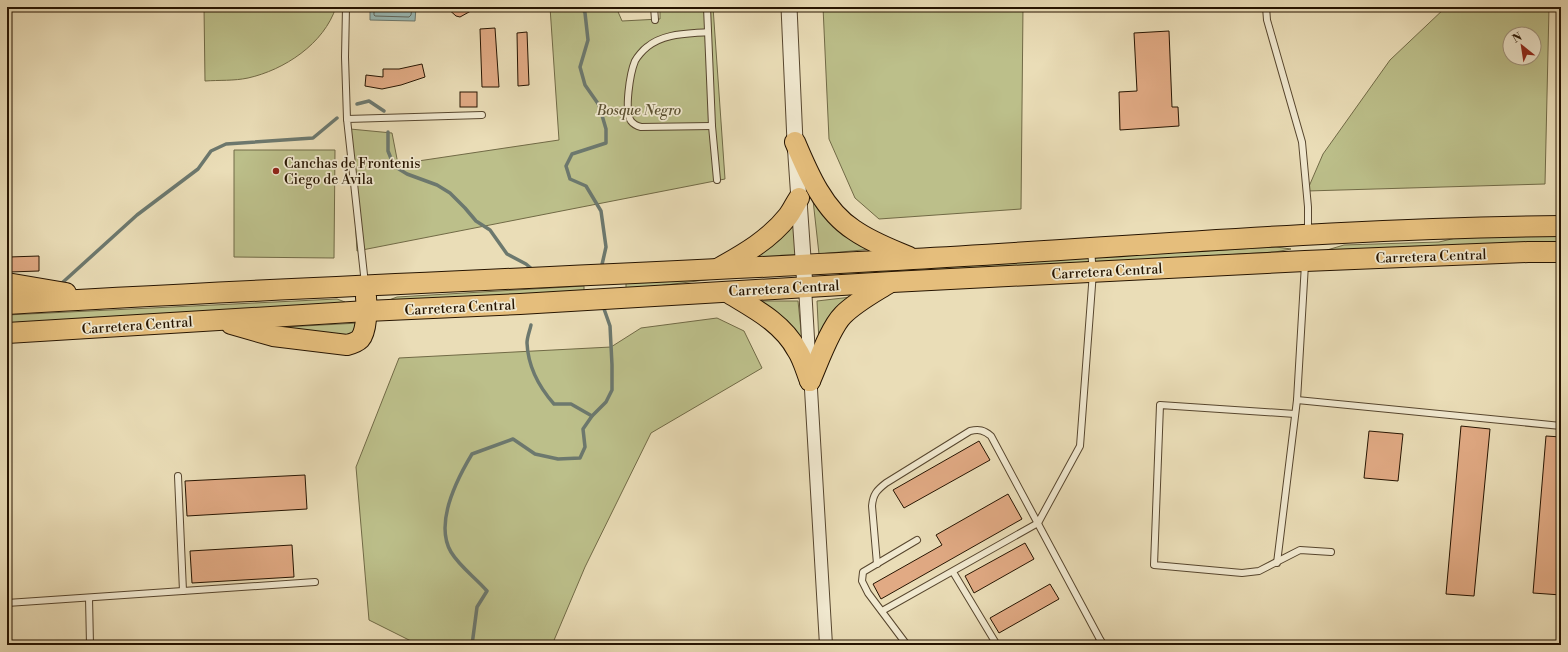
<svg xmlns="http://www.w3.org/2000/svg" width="1568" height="652" viewBox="0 0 1568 652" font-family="'Libre Bodoni',serif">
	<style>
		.green { fill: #bcbf8a; stroke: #716a46; fill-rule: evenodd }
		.water { fill: #9abab6; stroke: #6c786e }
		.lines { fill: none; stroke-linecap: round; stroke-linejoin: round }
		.shore { stroke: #60675c; stroke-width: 1 }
		.stream { stroke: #6c786e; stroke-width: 3.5 }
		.building { fill: #e1aa84; stroke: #261401 }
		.service-casing { stroke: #57462e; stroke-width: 8 }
		.minor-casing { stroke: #57462e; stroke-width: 14 }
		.tertiary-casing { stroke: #57462e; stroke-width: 17 }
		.trunk-casing { stroke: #261401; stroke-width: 22 }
		.service { stroke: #f1e9d0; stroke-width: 6 }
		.minor { stroke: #f1e9d0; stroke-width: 12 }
		.tertiary { stroke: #f1e9d0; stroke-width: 15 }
		.trunk { stroke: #e5be7c; stroke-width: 20 }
		.poi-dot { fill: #8f2418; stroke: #f1e9d0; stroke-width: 1.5 }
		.labels { text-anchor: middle; stroke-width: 3.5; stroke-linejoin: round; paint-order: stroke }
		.park-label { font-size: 14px; font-style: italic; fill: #5a5031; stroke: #f1e9d0 }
		.poi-label { font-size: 14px; fill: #261401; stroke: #f1e9d0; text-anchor: start }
		.street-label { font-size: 14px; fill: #261401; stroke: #f1e9d0 }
	</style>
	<rect width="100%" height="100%" fill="#eaddb7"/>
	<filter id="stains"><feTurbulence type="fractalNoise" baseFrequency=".005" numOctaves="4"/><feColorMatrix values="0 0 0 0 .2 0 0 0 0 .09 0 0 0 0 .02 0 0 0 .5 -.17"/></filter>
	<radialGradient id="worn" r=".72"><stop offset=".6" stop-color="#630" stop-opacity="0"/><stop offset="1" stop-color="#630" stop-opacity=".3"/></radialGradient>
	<g class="green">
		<path d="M204,7H336C324,44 284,70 248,78C234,81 219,80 205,81Z"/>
		<path d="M550,7H616L622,21L660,19V7H713L725,179L357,251L350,129L392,133L398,164L559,140Z"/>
		<path d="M823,7H1023L1021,209L879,219L855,198L829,139Z"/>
		<path d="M1446,7H1549L1545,184L1307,191L1323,154L1390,60ZM1510,34H1534V58H1510Z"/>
		<path d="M234,150H335L334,258L234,257Z"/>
		<path d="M812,191L873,249L819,254Z"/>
		<path d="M794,219L796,257L748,261Z"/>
		<path d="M1561,234V243L1327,250L1344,245L1439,242L1460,237Z"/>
		<path d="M1276,247L1291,249L1275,252L850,277L839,274L849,270Z"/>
		<path d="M721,278L626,290V283Z"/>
		<path d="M584,286V293L392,302L389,300L397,297Z"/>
		<path d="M860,296L819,342L817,301Z"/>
		<path d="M337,299L345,302L342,304L7,323V315Z"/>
		<path d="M756,301H798L803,350Z"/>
		<path d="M717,318L744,331L762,368L651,433L585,567L552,645H411V641L369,620L356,467L399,358L611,347L641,328Z"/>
		<path d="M359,323L352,337L266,328Z"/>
	</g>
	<path class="water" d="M370,7H416L415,21L370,20Z"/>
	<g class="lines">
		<path class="shore" d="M374,7V15L375,16L409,17L411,15L412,7"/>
		<g class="stream">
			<path d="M582,7L585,13L588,40L580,67L585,85L599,105L606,129V143L572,154L566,166L570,179L586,186L601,211L606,247L601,269"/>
			<path d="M357,104L369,101L384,111"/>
			<path d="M388,132V151L394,166L407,174L437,185L450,193L465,208L476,221L490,230L507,254L526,264L533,270"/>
			<path d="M62,283L137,215L198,169L211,151L226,144L313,138L337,118"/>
			<path d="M531,325C530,330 527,337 527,343C528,366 539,387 554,404H571L592,416"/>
			<path d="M472,645L477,607L487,591C476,578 460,567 451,552C434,523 457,479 472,454L513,439L535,454L558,459L580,458L585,447L583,429L592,416L606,402L612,390V365L610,326L603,306"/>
		</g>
	</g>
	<g class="building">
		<path d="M446,7H478L460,17L456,16Z"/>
		<path d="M495,28L499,87H482L480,29Z"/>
		<path d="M1169,31L1172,107H1178L1179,126L1120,130L1119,92L1137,91L1134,33Z"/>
		<path d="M527,32L529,85L518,86L517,33Z"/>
		<path d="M422,64L425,77L401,85L382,89L365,86L366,75L383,77V69H399Z"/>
		<rect x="460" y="92" width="17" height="15"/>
		<path d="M39,256V271L9,272V257Z"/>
		<path d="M1461,426L1490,429L1474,596L1446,594Z"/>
		<path d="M1369,431L1403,434L1398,481L1364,478Z"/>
		<path d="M1546,436L1561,437V595L1533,593Z"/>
		<path d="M979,441L990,460L904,508L893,490Z"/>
		<path d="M305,475L307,509L187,516L185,481Z"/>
		<path d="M1008,494L1022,519L881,599L873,584L942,545L936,535Z"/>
		<path d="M1025,543L1034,559L974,593L965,576Z"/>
		<path d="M292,545L294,577L192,583L190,551Z"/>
		<path d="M1050,584L1059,599L999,633L990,618Z"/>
	</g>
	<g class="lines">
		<defs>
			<g id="service">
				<path d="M346,7L345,57L347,119"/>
				<path d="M654,7L655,20"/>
				<path d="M707,7L712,126L717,180"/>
				<path d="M1266,7L1267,20L1302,142L1308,207V232"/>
				<path d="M708,32C687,34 664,33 647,47C643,50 637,57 635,61C630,73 624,111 631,121C634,125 637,126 641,127L712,126"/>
				<path d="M365,284L347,119L482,115"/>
				<path d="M1297,400L1561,426"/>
				<path d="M1295,414L1160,405L1154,565L1242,573L1259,571L1300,550L1331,552"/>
				<path d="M178,476L183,591"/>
				<path d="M1277,563L1297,400L1305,264"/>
				<path d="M877,564L872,506C873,494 877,490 886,483L970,431C979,429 984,430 991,436L1103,645"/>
				<path d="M953,572L997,645"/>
				<path d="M89,598L90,645"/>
				<path d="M7,603L315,582"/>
				<path d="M882,611L1038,523L1080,446L1093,272L1091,251"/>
				<path d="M907,645L868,593L862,581L863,572L917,540"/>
				<path d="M1094,645L1101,641"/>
			</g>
			<path id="minor" d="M805,287L826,645"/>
			<path id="tertiary" d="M789,7L795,142L805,287"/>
			<g id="trunk">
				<path d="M795,142C808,173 824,211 854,230C871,242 890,249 909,257"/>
				<path d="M719,268C744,254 770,239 788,216C792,211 795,204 799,198"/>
				<path d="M7,283L66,293"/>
				<path d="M727,292C753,308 782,322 797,350C803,359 806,371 810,381"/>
				<path d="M7,304C309,286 611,276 913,259C1129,247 1344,228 1561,226"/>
				<path d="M231,324L273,336L347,345C351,344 357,342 360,339C367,331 367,308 366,297"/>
				<path d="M7,333L367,311L520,304L892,282L1305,261L1528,252H1561"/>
				<path d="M810,381C818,363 830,328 843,315C856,302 873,293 889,283"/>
			</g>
		</defs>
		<use href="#service" class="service-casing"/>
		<use href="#minor" class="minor-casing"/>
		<use href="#tertiary" class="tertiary-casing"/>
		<use href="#trunk" class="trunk-casing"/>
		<use href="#service" class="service"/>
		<use href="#minor" class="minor"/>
		<use href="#tertiary" class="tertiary"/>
		<use href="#trunk" class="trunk"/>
	</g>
	<circle class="poi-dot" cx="276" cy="171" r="4"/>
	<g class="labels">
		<g class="park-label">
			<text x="639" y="115">Bosque Negro</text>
		</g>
		<g class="poi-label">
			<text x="284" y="168">Canchas de Frontenis<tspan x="284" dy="16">Ciego de Ávila</tspan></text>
		</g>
		<g class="street-label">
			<text transform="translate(1431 256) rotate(-2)" y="5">Carretera Central</text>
			<text transform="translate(1107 271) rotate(-3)" y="5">Carretera Central</text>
			<text transform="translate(784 288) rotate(-3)" y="5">Carretera Central</text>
			<text transform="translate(460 307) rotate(-3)" y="5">Carretera Central</text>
			<text transform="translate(137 325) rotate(-4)" y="5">Carretera Central</text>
		</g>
	</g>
	<rect width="1568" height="652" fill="none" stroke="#eaddb7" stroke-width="24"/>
	<rect x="8" y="8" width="1552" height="636" fill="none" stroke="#261401" stroke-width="2"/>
	<rect x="12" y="12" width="1544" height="628" fill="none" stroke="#261401"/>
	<g transform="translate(1522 46) rotate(330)"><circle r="19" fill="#f1e9d0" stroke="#a0947d"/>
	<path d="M0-3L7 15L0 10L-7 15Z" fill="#8f2418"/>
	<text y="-6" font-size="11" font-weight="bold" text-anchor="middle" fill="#261401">N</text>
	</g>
	<rect width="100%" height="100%" filter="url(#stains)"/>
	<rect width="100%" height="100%" fill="url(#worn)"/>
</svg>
